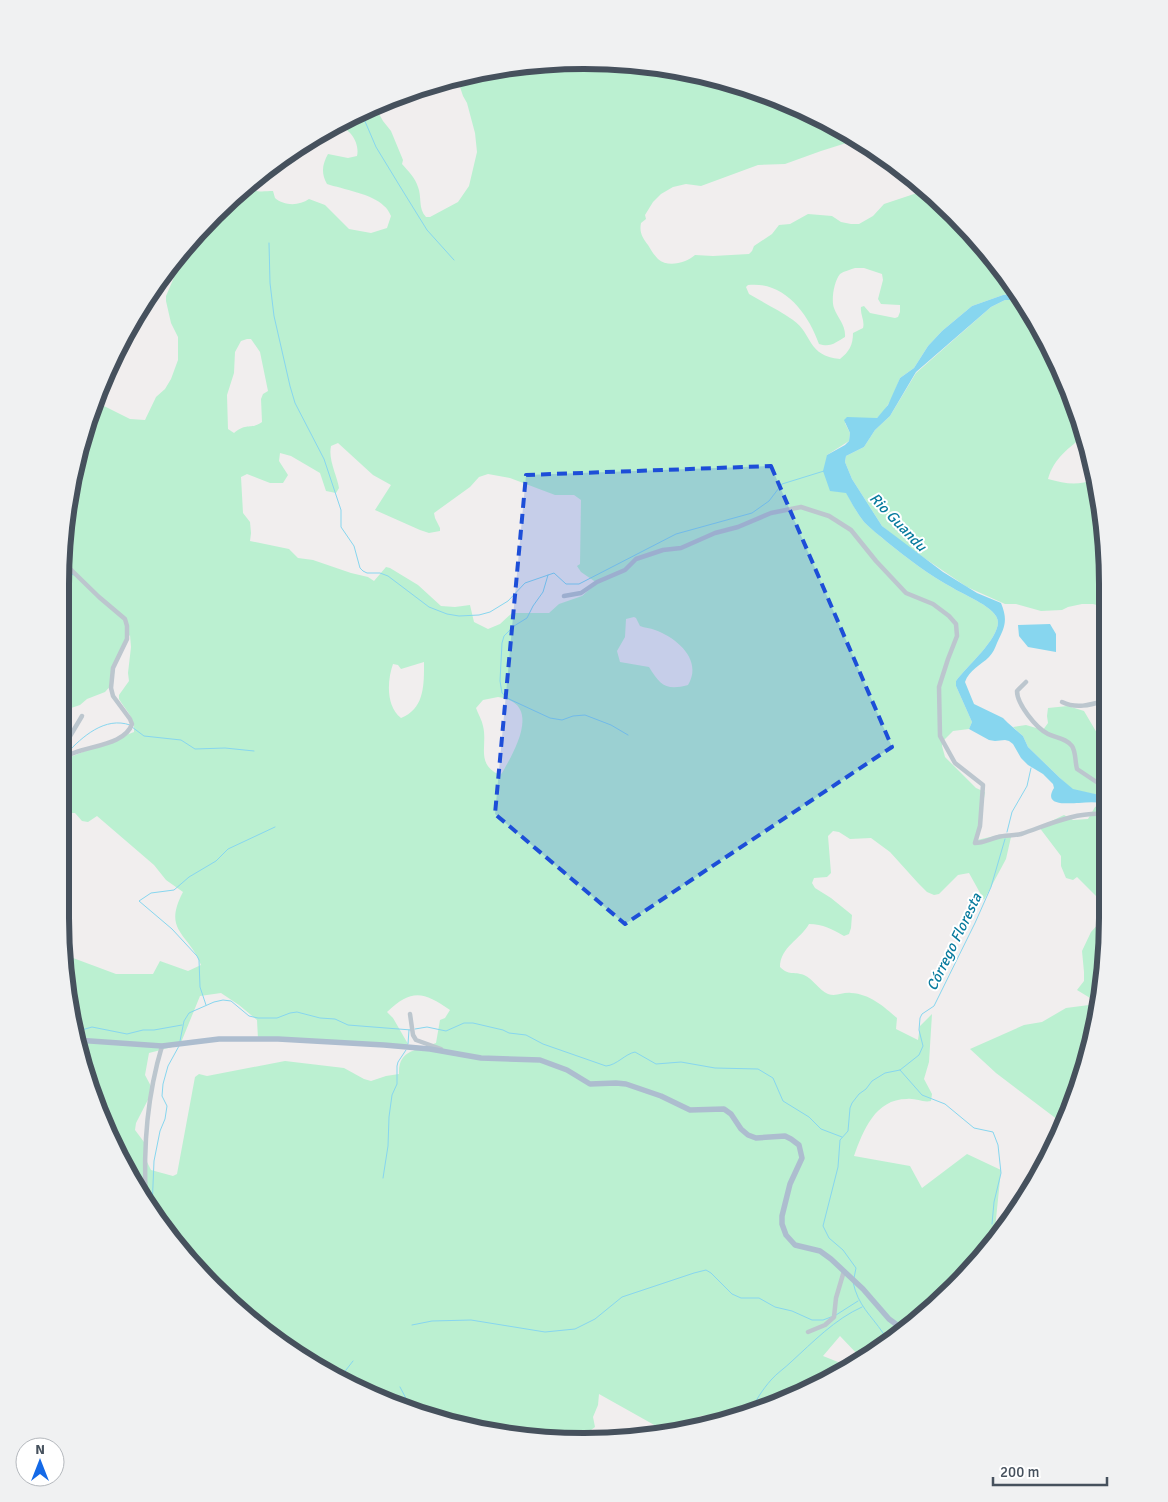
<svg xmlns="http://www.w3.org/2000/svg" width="1168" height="1502" viewBox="0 0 1168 1502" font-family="Signika,sans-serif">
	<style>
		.green { fill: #bbf0d1; fill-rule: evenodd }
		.water { fill: #87d6ef }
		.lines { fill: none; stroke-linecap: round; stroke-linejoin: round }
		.stream { stroke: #87d6ef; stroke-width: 1 }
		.minor { stroke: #bcc6ce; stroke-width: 4.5 }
		.major { stroke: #adbdcf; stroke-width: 5.5 }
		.marked { fill: #1d4ed8; fill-opacity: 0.2; stroke: #1d4ed8; stroke-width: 4; stroke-dasharray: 10 6; stroke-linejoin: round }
		.labels { text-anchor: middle; stroke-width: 4; stroke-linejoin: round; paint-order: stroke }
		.water-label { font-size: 15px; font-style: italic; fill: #087b9e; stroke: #fff }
		.rim { fill: none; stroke: #46515d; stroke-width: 6 }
	</style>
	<rect width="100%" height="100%" fill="#f1eeee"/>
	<g class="green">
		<path d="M584,60L687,70L785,100L859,139L821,151L785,164L758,165L701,186L686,184L673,187L661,194L653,202L645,215L646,219L641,223C639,233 643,238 648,245C651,250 654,255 658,259C668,268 686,263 695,255L713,256L749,254L752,251L754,246L772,234L779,225L790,224L808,214L832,216L841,222L851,224H859L873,216L884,204L926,190L955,214L1022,298L1011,294L1003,295L972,306L942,331L928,346L914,368L900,378L892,398L884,411L877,418L845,423L850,433L849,441L827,455L837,492H846C851,502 857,513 864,522C871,529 879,535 887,542C908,559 929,575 953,588C964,595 998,608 998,622C998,640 967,666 956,681V686L972,722L969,729L953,731L942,742V746L945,757L976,788L985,792L977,840L999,835L1011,837L1006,859L984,900L969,873L958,875L939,894L934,895L927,892L918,883L890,852L871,838L850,839L839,832L833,831L828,836L831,873L827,877L814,878L812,883L815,888L831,898L852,915L851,928L849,934L844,936C832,929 823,924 809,924C801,939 780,947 780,967C789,976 793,971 804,975C813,979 819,990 828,994C836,997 843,992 851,993C870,994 883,1006 897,1018L896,1029L918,1040L920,1026L932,1014L929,1062L924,1079L932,1094L931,1101C923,1103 916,1098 907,1099C875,1099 863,1131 854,1156L910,1166L922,1188L967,1154L1001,1170L995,1229L1002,1231L955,1288L875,1354L867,1359L860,1357L840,1336L823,1356L843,1364L839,1374L816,1388L750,1413H727L700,1416L697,1420L691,1419L683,1429L665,1431L599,1394L598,1405L593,1417L595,1427L579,1439V1441L449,1424L322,1372L214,1289L130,1180L78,1054L65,955L116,974H153L160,961L188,971L201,965C189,933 162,932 183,892L166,880L154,865L97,816L88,822L82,821L75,813H60V761L134,732C135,717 126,711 119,699V695L129,681L128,673L131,647L130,635L124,642L115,666L113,683L105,692L87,699L80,705L71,708L61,703V550L78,448L93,409L104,406L130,419L145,420L156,397L165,389L171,379L178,360V337L171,323L166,301V296L175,275L177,256L238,190L247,184C255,194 262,191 273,191L275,198C284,206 299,206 309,199L325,205L349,229L371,233L387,228L391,216C389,212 387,208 384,206C373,194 342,189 327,184C321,173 322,165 328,154L348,158L357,156C360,143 350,128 337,125L374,105L383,121L391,131L403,160L402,164C408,171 415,177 418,187C422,197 418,209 426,217H430L458,202L469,186L477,152L475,133L467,103L463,96L457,78L482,70ZM855,268H864L882,274L883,280L878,299L881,304L900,305V312L898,317L895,318L870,313L864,306L861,307C860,314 865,321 863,328L853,333C853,345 849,352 840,359C807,356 813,334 793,320C779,310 764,303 749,294L746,287L748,285C784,281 808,313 819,344C831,348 836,342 845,337C846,325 838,319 834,308C831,300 834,281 840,274C844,271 850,270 855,268ZM247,339H251L260,352L268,391L263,394L261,399L262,422C251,430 247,422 234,433L228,429L227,395L234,373L235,352L241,341ZM338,443L373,475L391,485L375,510L420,530L429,533L440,531V528L435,518L434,513L470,487L479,477L488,474L510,478L555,495H574L581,500L580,564L577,566L581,572L597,583L582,596L559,604L549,613H512L500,624L488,629L474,622L470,605L455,607L441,606L418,585L390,568L386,567L374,581L368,577L351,573L313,560L298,558L289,549L250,541L251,533L250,522L243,513L241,477L247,474L270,483H283L288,475L279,461L280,453L291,456L320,473L326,491L336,493L339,488C337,475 328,460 331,446ZM634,617L636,618L640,626C645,628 650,628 655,630C677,638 703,660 688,685C666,691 660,685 649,667L620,662L617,651L625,637L626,619ZM424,662C424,684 425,709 401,718C386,706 387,681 393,664L398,665L401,669ZM498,697C503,698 509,699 513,702C536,716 511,757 502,773L500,775C475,764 488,746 483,726C482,720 478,714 476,708L483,700ZM221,993L239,1005L257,1020L258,1039L407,1047L408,1044L393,1018L387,1012C412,988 424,992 450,1010L445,1018L440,1020L436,1043C417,1051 398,1049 399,1074L386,1076L371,1081L364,1079L344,1068L285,1061L207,1076L199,1074L195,1077L177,1174L173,1176L151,1170L147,1162V1146L135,1130L136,1123L153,1090L145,1075L149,1053L180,1045L200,996Z"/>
		<path d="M1005,300H1012L1027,307L1080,415L1085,435C1069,448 1054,458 1048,479C1066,484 1078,486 1095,479L1104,516V607L1093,604H1082L1068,607L1062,610L1041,611L1016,604H1005L967,587L908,547L882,526L852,479L845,462L846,456L864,447L875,430L890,416L916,373L991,307Z"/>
		<path d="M1068,706L1084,711L1104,745V796L1073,790L1060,778L1028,747L1023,736L1013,727L1026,725L1043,730L1048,723L1047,716L1048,708Z"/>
		<path d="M1103,803H1104L1103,903L1077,877L1073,880L1066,878L1061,866V856L1039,827L1064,815L1073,820L1088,819L1095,807Z"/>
		<path d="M1103,906V987L1080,1087L1062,1123L996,1073L970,1049L1024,1025L1042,1022L1066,1008L1089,1005L1095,1001L1077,990L1084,981V972L1082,951L1091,932L1102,920Z"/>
	</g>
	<g class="water">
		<path d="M1011,294L1022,298L1027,307L1012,300H1005L991,307L916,372L890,416L875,430L864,447L846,456L845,462L852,479L882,526L943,572L977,593L1001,603C1008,620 1005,627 997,643C995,648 993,653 989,657C981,665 969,670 965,682L974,704L1003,718L1008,723L1023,736L1028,747L1060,778L1073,789L1104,796V803C1096,802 1087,802 1079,803C1070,803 1042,807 1054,788L1053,784L1043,774L1028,765L1021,758L1013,744L1009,741L1005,740L995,741L989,740L969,729L972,722L956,686V681C967,666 998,640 998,622C998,608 964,595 953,588C929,575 908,559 887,542C880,536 871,529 864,522C857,513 851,502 846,493L830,491L823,471L827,455L845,445L849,441L850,433L844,420L847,417L877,418L888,405L900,378L914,368L928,346L942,331L972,306L1003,295Z"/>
		<path d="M1050,624L1056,634V652L1028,647L1019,636L1018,625Z"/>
	</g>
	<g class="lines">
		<g class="stream">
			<path d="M361,112L376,147L401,188L427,230L454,260"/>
			<path d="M269,243L270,283L274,316L290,386L295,403L324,459L341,510V527L354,546L360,568L363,571L367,573H380L388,576L429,607L447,614L459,616L479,615L490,612L508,601L525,583L554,573L566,584H579L676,534L752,513L769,501L782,484L824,471"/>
			<path d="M61,564L73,575"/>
			<path d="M548,575L543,592L533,606L527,618L514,626L504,636L502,643L500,681L502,693L509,699L550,718L562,720L573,716L585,715L611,725L628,735"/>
			<path d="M132,727L144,736L181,740L195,749L225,748L254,751"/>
			<path d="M67,753C82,737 105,716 130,725"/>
			<path d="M1007,832L1012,812L1027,786L1031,768"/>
			<path d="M206,1005L200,987L199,960L197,956L172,929L139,901L151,893L174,890L189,877L216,861L228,849L275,827"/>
			<path d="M415,1029L427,1027L446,1031L464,1023H473L503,1030L509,1033L526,1035L543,1044L606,1066C617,1065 625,1054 635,1052L656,1064L681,1062L715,1068L758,1069L773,1078L783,1101L809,1117L821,1129L842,1137"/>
			<path d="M75,1032L92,1027L127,1034L143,1030H154L182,1025"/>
			<path d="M180,1041L184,1021L189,1013L214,1002L223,1000L231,1001L249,1016L258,1018H277L290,1013L297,1012L320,1018L335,1019L348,1025L411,1030"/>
			<path d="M408,1044L409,1030"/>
			<path d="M900,1070L922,1095L945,1104L974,1128L993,1132L998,1145L1001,1173L994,1202L992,1224"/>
			<path d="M383,1178L388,1146L389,1117L392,1095L397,1084V1066L398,1062L406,1050"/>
			<path d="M152,1209L154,1161L160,1131L165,1119L167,1106L162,1096L163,1084L168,1066L179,1046"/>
			<path d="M854,1278L856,1268L843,1250L829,1238L823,1226L838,1167L840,1140L848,1131L850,1108L852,1103L859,1094L866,1089L872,1081L885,1073L900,1070L919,1055L923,1046L919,1030L920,1018L922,1014L934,1006L975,923L991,887L1005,839"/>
			<path d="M853,1282C858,1306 871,1315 883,1333C885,1336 885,1341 887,1344"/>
			<path d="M836,1315L858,1301"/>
			<path d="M412,1325L432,1321L471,1320L545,1332L575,1329L595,1319L622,1297L694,1273L706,1270L711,1273L732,1294L741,1298H759L775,1307L792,1311L812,1320H823L831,1317"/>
			<path d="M339,1379L353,1361"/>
			<path d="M400,1387L411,1408"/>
			<path d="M750,1413C755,1401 763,1389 771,1380C777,1373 785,1368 791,1362C813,1342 835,1319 862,1307"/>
		</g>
		<g class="minor">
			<path d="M564,596L581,593L597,582L625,570L636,559L663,550L681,548L715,533L738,527L771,513L801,507L829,516L851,530L876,561L906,593L933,604L949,616L956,624L957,636L948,659L939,687L940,736L955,763L983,785L980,826L975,843C983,843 990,839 998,837C1005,835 1013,836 1021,834C1048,825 1074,812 1104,814"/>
			<path d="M1026,682L1017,691C1017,704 1036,728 1048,734C1056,738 1066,738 1072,746C1076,752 1075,762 1077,769L1104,787"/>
			<path d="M1062,702C1076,709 1090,705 1104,701"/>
			<path d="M60,753L82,716"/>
			<path d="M60,760C79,745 124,748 132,724L130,719L113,696L111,688L113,668L127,639V626L125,619L99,597L61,560"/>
			<path d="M410,1014L413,1035L416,1040L441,1049"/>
			<path d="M146,1200C143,1148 147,1096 162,1046"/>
			<path d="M808,1332L825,1325L834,1317L836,1298L844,1271"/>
		</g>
		<path class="major" d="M76,1040L162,1046L219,1039H278L384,1045L430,1049L481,1058L540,1060L567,1070L590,1084L616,1083L626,1084L661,1096L690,1110L724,1109L731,1114L741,1129L748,1135L756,1138L785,1136L791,1139L799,1145L802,1158L790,1184L782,1216V1224L786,1235L795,1245L820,1251L831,1259L863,1289L889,1319L904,1330"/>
	</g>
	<path class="marked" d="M771,466L892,747L625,924L495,814L526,475Z"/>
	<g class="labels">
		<g class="water-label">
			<text transform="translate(898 522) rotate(46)" y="5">Rio Guandu</text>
			<text transform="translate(954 942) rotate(-64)" y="5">Córrego Floresta</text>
		</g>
	</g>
	<path d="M0 0H1168V1502H0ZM584 69H584A515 515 0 0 1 1099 584V918A515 515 0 0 1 584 1433H584A515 515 0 0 1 69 918V584A515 515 0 0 1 584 69Z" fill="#f0f1f2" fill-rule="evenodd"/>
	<path class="rim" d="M584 69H584A515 515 0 0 1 1099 584V918A515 515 0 0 1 584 1433H584A515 515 0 0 1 69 918V584A515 515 0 0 1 584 69Z"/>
	<g transform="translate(40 1462)"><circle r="24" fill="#ffffff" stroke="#b5b9be"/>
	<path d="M0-4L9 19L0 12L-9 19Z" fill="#1369e7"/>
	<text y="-8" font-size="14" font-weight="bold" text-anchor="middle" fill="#46515d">N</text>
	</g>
	<path d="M993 1477v8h114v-8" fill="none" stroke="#46515d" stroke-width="2.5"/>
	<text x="1000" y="1477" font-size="15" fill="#46515d" stroke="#ffffff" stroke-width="4" paint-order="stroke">200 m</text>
</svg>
